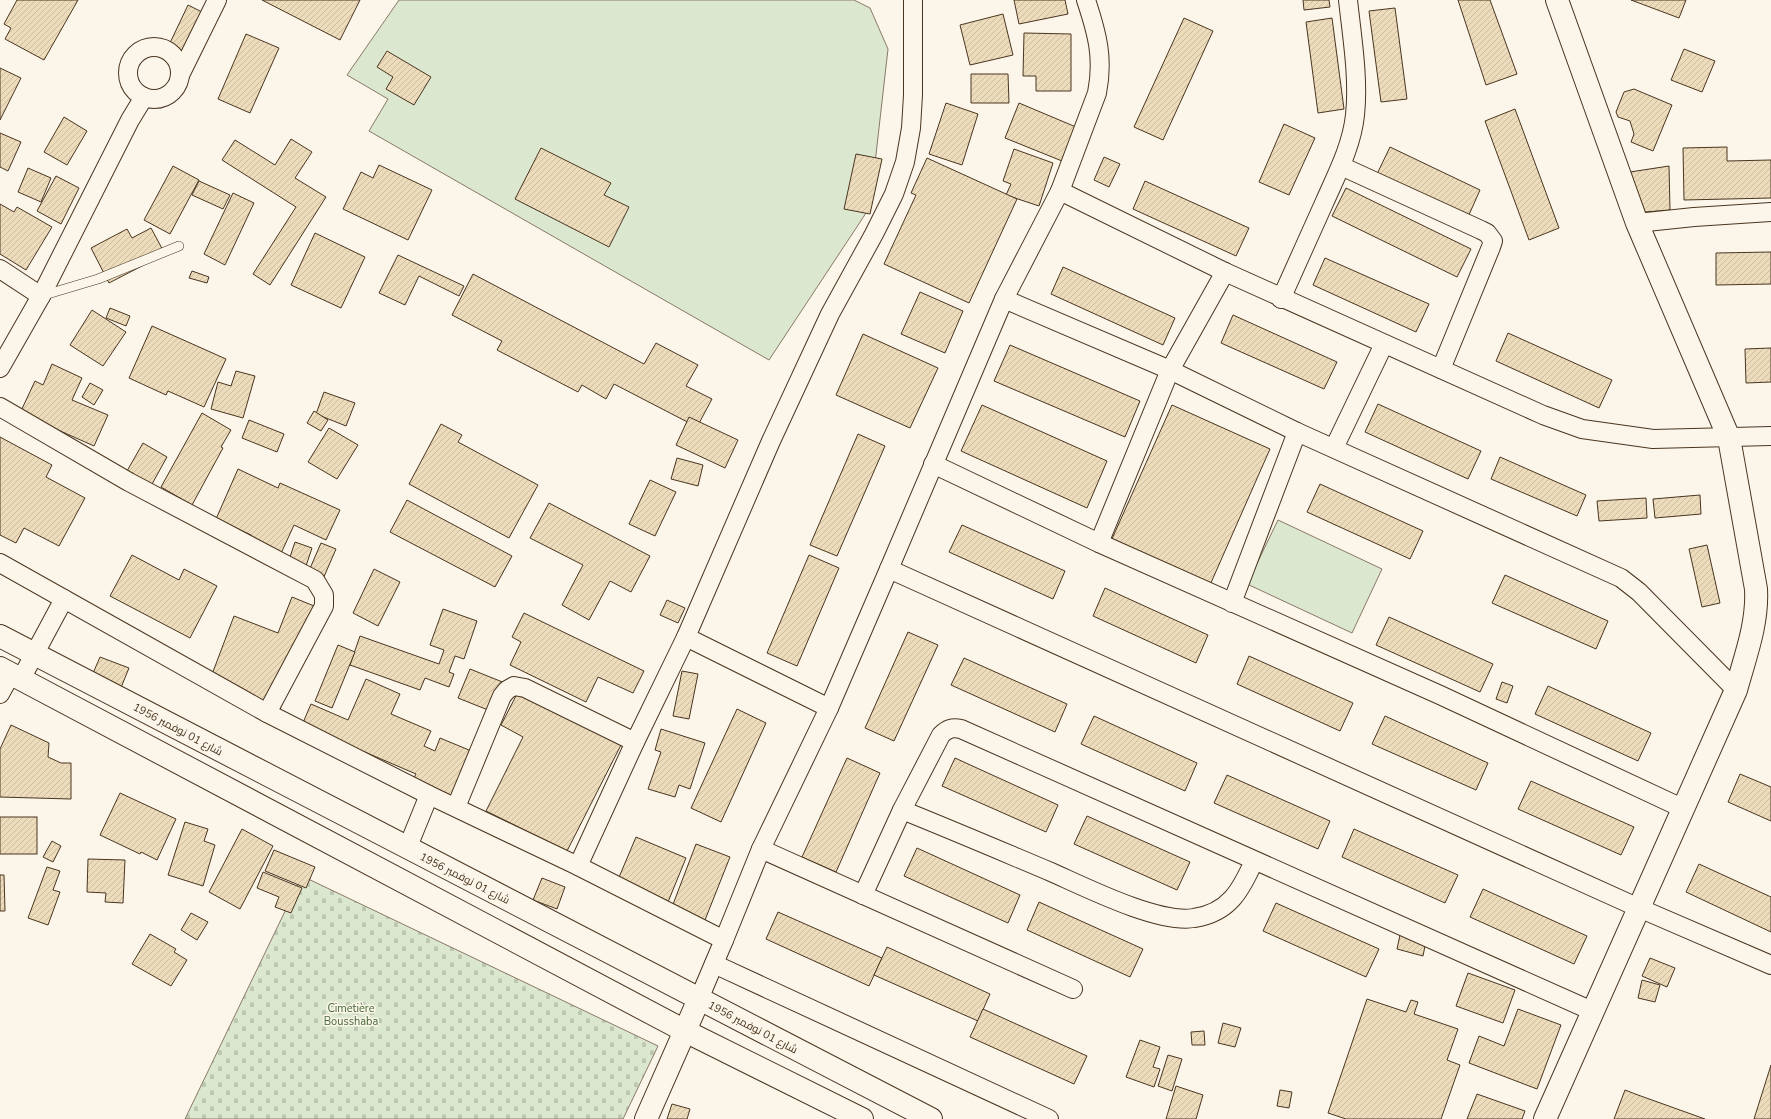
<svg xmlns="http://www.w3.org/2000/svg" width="1771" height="1119" viewBox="0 0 1771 1119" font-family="'Nunito Sans',Cairo,sans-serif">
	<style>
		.cemetery { fill: url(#cemetery-stones); stroke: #887966 }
		.park { fill: #dce7d0; stroke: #887966 }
		.building { fill: url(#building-hatch); stroke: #4a3520 }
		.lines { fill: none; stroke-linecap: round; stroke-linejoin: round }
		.service-casing { stroke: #4a3520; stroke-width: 10 }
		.minor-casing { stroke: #4a3520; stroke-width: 20 }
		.tertiary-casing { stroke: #4a3520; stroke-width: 24 }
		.secondary-casing { stroke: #4a3520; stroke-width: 24 }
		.primary-casing { stroke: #4a3520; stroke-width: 24 }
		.service { stroke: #fbf6e9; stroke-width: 9 }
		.minor { stroke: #fbf6e9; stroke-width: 18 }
		.tertiary { stroke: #fbf6e9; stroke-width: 22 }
		.secondary { stroke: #fbf6e9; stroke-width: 22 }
		.primary { stroke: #fbf6e9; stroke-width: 22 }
		.labels { text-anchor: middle; stroke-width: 3; stroke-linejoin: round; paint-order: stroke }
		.street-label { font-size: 11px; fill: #4a3520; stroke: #fbf6e9 }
		.park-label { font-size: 11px; fill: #436837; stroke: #fbf6e9 }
	</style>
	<defs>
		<pattern id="cemetery-stones" width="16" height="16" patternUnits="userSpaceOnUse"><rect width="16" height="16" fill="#dce7d0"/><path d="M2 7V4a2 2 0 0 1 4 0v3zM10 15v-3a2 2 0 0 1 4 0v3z" fill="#bec7b2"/></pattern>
		<pattern id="building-hatch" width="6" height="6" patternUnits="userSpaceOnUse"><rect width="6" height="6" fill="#ecdcbc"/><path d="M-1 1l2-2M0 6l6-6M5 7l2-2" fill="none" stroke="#ccbda1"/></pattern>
	</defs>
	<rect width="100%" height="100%" fill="#fbf6e9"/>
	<path class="cemetery" d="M302,876L658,1046L623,1119H185Z"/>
	<g class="park">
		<path d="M399,0H854L870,8L888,49L870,207L769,360L369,131L388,99L347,75Z"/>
		<path d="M1278,520L1382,569L1352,633L1247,584Z"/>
	</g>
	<g class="building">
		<path d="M17,0H78L44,60L5,39L11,28L4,24Z"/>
		<path d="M262,0H360L340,40Z"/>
		<path d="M1014,0H1065L1068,14L1019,24Z"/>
		<path d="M1303,0H1329L1330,7L1304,10Z"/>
		<path d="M1458,0H1490L1517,74L1486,85Z"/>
		<path d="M1631,0H1686L1679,18Z"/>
		<path d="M188,5L208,15L190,54L169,45Z"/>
		<path d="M1395,8L1407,99L1381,102L1369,11Z"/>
		<path d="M1003,14L1013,55L970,65L960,25Z"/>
		<path d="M1184,18L1213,31L1163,140L1134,127Z"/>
		<path d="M1332,18L1344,109L1318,113L1306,22Z"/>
		<path d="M1024,33L1071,34V91H1036V76H1023Z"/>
		<path d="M246,34L279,48L250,113L218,99Z"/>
		<path d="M1684,49L1715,61L1702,92L1671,80Z"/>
		<path d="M387,51L431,77L414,105L386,89L393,77L377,67Z"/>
		<path d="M0,68L21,78L0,120Z"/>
		<path d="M971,74H1008L1009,103H971Z"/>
		<path d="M1634,89L1672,105L1653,151L1631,142L1634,134L1630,121L1618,117L1616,112L1624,92Z"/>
		<path d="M946,103L978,114L962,165L929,154Z"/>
		<path d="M1019,103L1076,127L1062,161L1005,138Z"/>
		<path d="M1515,109L1559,228L1529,240L1485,121Z"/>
		<path d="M64,117L87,131L67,165L44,152Z"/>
		<path d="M1284,124L1315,138L1289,195L1259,182Z"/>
		<path d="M0,133L21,142L8,171L0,167Z"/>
		<path d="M291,139L312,152L295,178L326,197L270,285L253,274L296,207L222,160L235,140L275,165Z"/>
		<path d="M1390,147L1480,190L1468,217L1377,174Z"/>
		<path d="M1727,147V161L1771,160V198L1684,200L1683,148Z"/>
		<path d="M541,148L611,183L604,195L629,207L609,247L515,199Z"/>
		<path d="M1014,149L1053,163L1039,206L1006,195L1011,184L1003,181Z"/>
		<path d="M856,154L882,159L870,214L844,209Z"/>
		<path d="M1104,157L1120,164L1109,187L1094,180Z"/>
		<path d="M927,158L1017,199L969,303L884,264L916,195L911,193Z"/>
		<path d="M379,165L432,190L408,240L343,209L361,172L373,178Z"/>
		<path d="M173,166L199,180L170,234L144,220Z"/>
		<path d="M1669,166L1670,210L1645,212L1630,172Z"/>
		<path d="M28,168L51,178L41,202L18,192Z"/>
		<path d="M56,176L79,188L61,224L37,211Z"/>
		<path d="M199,181L230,195L223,209L192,195Z"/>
		<path d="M1145,181L1249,228L1236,256L1133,209Z"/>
		<path d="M1346,188L1471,249L1457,277L1332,216Z"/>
		<path d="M233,193L254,203L225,265L204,254Z"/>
		<path d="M0,204L14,212L17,207L52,227L26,270L0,254Z"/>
		<path d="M151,228L165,254L109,283L91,248L127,229L132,238Z"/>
		<path d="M315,233L365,257L341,308L291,285Z"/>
		<path d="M1771,252V284L1716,285V253Z"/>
		<path d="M398,255L464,286L459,296L419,276L405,305L379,293Z"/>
		<path d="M1325,258L1429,304L1416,332L1313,285Z"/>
		<path d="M1063,267L1175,318L1163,345L1051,294Z"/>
		<path d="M192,271L209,277L207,283L189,278Z"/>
		<path d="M473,274L644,364L656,343L698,365L686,386L712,399L697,427L614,384L606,399L582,385L578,392L497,350L502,341L452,315Z"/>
		<path d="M920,292L963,311L945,353L901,334Z"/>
		<path d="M110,308L130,316L126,326L106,318Z"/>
		<path d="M92,310L126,332L103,366L70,345Z"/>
		<path d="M1233,315L1337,362L1324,389L1221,343Z"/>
		<path d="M152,326L226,359L204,407L168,391L166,395L129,378Z"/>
		<path d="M1508,333L1612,380L1599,408L1496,361Z"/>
		<path d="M863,334L938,368L910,428L836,395Z"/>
		<path d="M1010,345L1140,401L1125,437L994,381Z"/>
		<path d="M1771,348V382L1746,383L1745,349Z"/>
		<path d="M52,364L82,378L72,400L108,415L94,446L20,413L35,381L43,385Z"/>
		<path d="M236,371L255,376L243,418L211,409L218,382L231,386Z"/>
		<path d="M90,383L103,390L94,405L82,397Z"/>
		<path d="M324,392L355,403L346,426L316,414Z"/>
		<path d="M1378,404L1481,451L1468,479L1365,432Z"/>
		<path d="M982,405L1107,461L1087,508L961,451Z"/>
		<path d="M1172,405L1270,449L1210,585L1111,541Z"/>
		<path d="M314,411L328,420L321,431L307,423Z"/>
		<path d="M202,413L231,430L221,447L223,448L192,505L161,487Z"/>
		<path d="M689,417L738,440L725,468L676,445Z"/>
		<path d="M249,420L284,434L277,452L242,438Z"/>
		<path d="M441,424L462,435L458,442L538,485L509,538L409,484Z"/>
		<path d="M329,428L358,445L337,479L308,462Z"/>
		<path d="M858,434L885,446L837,556L810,545Z"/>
		<path d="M0,437L52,465L46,477L85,498L59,546L24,528L16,543L0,535Z"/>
		<path d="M143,443L167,457L152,484L127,471Z"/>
		<path d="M1500,457L1586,495L1577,516L1491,479Z"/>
		<path d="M677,458L703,465L698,486L671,479Z"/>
		<path d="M238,469L278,488L280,483L340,510L326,540L294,525L278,560L246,546L251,535L216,519Z"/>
		<path d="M650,480L676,492L655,536L629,524Z"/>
		<path d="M1320,484L1423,531L1410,559L1307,512Z"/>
		<path d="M1700,495L1701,514L1655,518L1653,499Z"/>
		<path d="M1646,498L1647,518L1599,521L1597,501Z"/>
		<path d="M407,500L512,556L495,587L390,532Z"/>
		<path d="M549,503L650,556L631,592L610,581L589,620L562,605L583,565L530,538Z"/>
		<path d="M962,525L1065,571L1053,599L949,552Z"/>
		<path d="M295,542L312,548L305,569L288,563Z"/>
		<path d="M321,543L336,549L323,579L308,573Z"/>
		<path d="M1707,545L1720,603L1702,607L1689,549Z"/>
		<path d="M132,555L179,580L184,569L217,586L190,638L110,596Z"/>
		<path d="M809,555L839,568L797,666L767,653Z"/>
		<path d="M374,569L400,582L378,626L353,613Z"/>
		<path d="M1505,575L1608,621L1596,649L1492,603Z"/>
		<path d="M1105,588L1208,635L1196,663L1093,616Z"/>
		<path d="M292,597L319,608L279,712L208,685L234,616L278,633Z"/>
		<path d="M667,600L685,608L678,623L660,615Z"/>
		<path d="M443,609L477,621L464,659L455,656L449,672L454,674L449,687L425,678L420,690L350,665L360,636L439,664L444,650L430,645Z"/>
		<path d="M524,613L644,671L633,693L598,677L586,702L510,665L521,642L512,637Z"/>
		<path d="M1389,617L1493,664L1480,692L1376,645Z"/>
		<path d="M908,632L938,645L894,741L865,728Z"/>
		<path d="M338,645L355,652L332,708L315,701Z"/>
		<path d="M1249,656L1353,703L1340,731L1237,684Z"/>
		<path d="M100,657L129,668L120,690L91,678Z"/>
		<path d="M964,658L1067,704L1055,732L951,685Z"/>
		<path d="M470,669L505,683L493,712L458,698Z"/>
		<path d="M682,671L698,674L689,719L673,716Z"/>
		<path d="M366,679L400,694L391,714L431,731L424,746L435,751L440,738L481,755L459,805L411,784L416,774L302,725L311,704L348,720Z"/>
		<path d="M1502,682L1513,686L1507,703L1496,699Z"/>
		<path d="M1548,686L1651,733L1638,761L1535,714Z"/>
		<path d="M518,692L622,743L567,851L486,811L523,737L501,725Z"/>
		<path d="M737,709L766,723L721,822L691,808Z"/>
		<path d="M1094,716L1197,763L1185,791L1081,744Z"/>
		<path d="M1385,716L1488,763L1476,790L1372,744Z"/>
		<path d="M11,725L49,743L48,757L61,763H71V799L0,797V749Z"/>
		<path d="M661,729L705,743L690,789L679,785L675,797L648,789L661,752L655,750Z"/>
		<path d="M847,758L880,773L836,872L802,857Z"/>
		<path d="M955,758L1058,805L1046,832L942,786Z"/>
		<path d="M1740,774L1771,787V821L1728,802Z"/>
		<path d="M1227,775L1330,821L1318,849L1214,803Z"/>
		<path d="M1531,781L1634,827L1621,855L1518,809Z"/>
		<path d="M120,793L176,819L157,860L141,852L140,854L100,835Z"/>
		<path d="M1087,816L1190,862L1177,890L1074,844Z"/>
		<rect x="0" y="817" width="37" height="37"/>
		<path d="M185,822L208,829L204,841L215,845L203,886L168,875Z"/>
		<path d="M242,829L273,846L240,909L209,892Z"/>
		<path d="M1354,829L1458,875L1445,903L1342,857Z"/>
		<path d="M636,837L686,858L668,902L617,882Z"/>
		<path d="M52,841L61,846L53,862L43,857Z"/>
		<path d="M696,844L730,857L705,920L672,907Z"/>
		<path d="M917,848L1020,895L1008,923L904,876Z"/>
		<path d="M274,850L315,867L306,888L265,871Z"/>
		<path d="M88,859L125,860L123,903L105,902L106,893L87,892Z"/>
		<path d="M1699,864L1771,897V932L1686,892Z"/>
		<path d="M47,867L60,871L53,890L60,892L48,925L28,918Z"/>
		<path d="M263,872L302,888L291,913L275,907L279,897L257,888Z"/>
		<path d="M0,875H4L5,911H0Z"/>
		<path d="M542,878L565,887L557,909L533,900Z"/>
		<path d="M1483,889L1587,936L1574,964L1470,917Z"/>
		<path d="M1039,902L1143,949L1130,977L1027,930Z"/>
		<path d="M1276,903L1379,949L1366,977L1263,931Z"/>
		<path d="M778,912L882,958L869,986L766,939Z"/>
		<path d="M191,913L208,922L197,940L181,930Z"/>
		<path d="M150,934L176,949L174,952L187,960L171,986L132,964Z"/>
		<path d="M1400,935L1426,941L1423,956L1397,949Z"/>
		<path d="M887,947L990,994L978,1021L874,975Z"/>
		<path d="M1650,958L1675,968L1667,987L1642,976Z"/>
		<path d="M1468,973L1515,990L1503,1023L1456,1006Z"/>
		<path d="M1642,980L1660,985L1655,1002L1638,998Z"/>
		<path d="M1367,999L1406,1012L1411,1000L1418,1002L1414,1014L1458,1029L1447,1060L1460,1065L1441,1119H1346L1328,1113Z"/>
		<path d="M983,1009L1087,1056L1074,1084L970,1037Z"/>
		<path d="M1518,1009L1561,1025L1537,1089L1469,1063L1479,1036L1504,1046Z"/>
		<path d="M1223,1023L1241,1028L1235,1047L1218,1043Z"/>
		<path d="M1204,1031L1205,1045H1192L1191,1032Z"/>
		<path d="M1140,1040L1160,1047L1153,1067L1160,1069L1154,1087L1126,1077Z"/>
		<path d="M1168,1055L1182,1059L1172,1091L1158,1086Z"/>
		<path d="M1771,1065V1119H1754Z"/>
		<path d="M1176,1086L1203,1095L1196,1119H1166Z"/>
		<path d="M1280,1090L1292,1092L1289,1108L1277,1106Z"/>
		<path d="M1625,1090L1638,1095L1705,1119H1614Z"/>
		<path d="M1477,1094L1525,1111L1522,1119H1467Z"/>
		<path d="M672,1104L690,1109L687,1119H667Z"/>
	</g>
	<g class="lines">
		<defs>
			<path id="service" d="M41,296L98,279L179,246"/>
			<g id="minor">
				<circle cx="154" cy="73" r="26"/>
				<path d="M180,75L217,0"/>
				<path d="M1341,166L1481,230L1487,233L1493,241L1491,247L1441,369"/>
				<path d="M1060,191L1225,272L1543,415L1582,429L1653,439L1771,436"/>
				<path d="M1637,223L1694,217L1771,212"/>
				<path d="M0,269L41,296"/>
				<path d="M1004,299L1170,370L1297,432L1621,578L1639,592L1736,690"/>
				<path d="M1281,299C1296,266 1310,234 1325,201C1337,174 1352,145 1355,115C1359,79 1352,37 1348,0"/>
				<path d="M0,368L41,296L130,120L144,97"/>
				<path d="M0,407L129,482L315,580L324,595V606L267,713"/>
				<path d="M1334,448L1384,344"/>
				<path d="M933,464L1099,543L1440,695L1682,808"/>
				<path d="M1099,543L1170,370L1225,272"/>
				<path d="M0,563L267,713L429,795L578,866L635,742L686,637L771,441L830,314L874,234L894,194L905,162L911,128L913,95V0"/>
				<path d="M889,569L1639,908L1771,965"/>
				<path d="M1232,603L1297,432"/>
				<path d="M686,637L829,708"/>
				<path d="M21,679L64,599"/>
				<path d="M0,694L11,674"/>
				<path d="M456,807L502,696L507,690L514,686L525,688L635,742"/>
				<path d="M902,810C952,830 1001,851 1051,872C1085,887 1158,924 1194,918C1229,913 1241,890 1254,861"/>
				<path d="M407,849L429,795"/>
				<path d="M761,849L1073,989"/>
				<path d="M578,866L724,940L699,999"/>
				<path d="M863,895L902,810L941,735C947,729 952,727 961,729L1592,1011"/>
				<path d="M724,940L761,849L829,708L889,569L1004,299L1060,191L1097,93C1104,58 1097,33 1086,0"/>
				<path d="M714,964L1049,1119"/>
			</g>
			<path id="tertiary" d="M646,1119L699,999"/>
			<path id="secondary" d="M1545,1119L1736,690C1745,657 1758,624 1756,589L1729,438L1637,223L1557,0"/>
			<g id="primary">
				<path d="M0,636L931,1119"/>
				<path d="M0,668L685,1031L862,1119"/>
			</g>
		</defs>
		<use href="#service" class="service-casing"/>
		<use href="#minor" class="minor-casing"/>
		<use href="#tertiary" class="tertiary-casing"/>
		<use href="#secondary" class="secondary-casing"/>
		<use href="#primary" class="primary-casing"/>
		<use href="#service" class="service"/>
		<use href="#minor" class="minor"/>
		<use href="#tertiary" class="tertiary"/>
		<use href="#secondary" class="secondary"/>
		<use href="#primary" class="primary"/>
	</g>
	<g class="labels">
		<g class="street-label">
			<text transform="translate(178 729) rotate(28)" y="4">شارع 01 نوفمبر 1956</text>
			<text transform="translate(465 878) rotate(27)" y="4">شارع 01 نوفمبر 1956</text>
			<text transform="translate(753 1027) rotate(28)" y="4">شارع 01 نوفمبر 1956</text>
		</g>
		<g class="park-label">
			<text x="351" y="1012">Cimetière<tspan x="351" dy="13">Bousshaba</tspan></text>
		</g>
	</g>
</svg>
